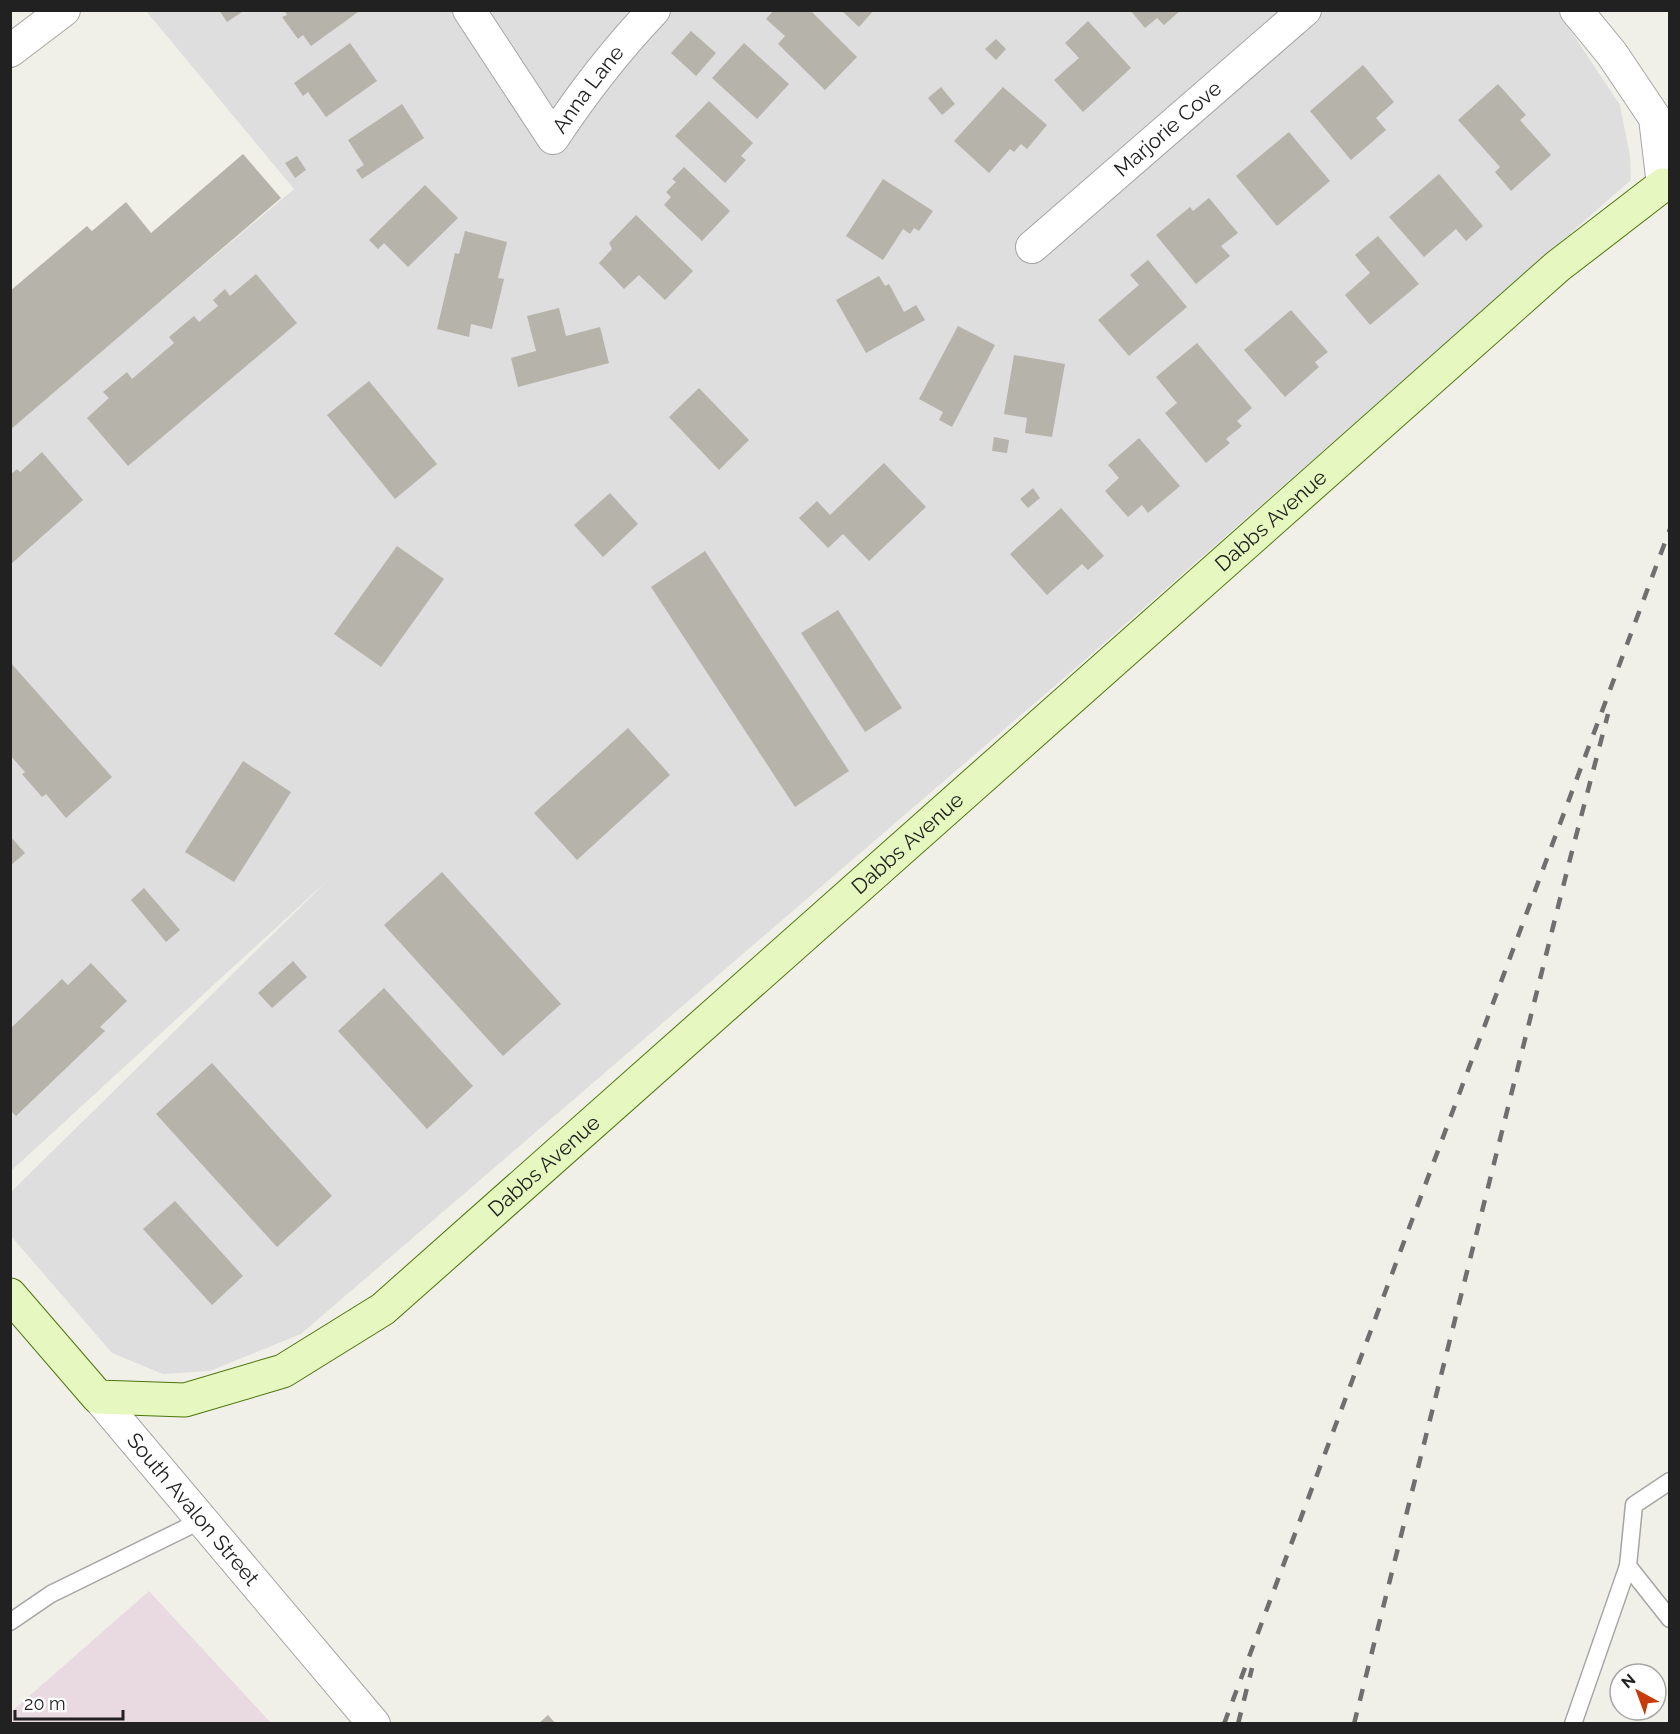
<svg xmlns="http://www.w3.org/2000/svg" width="1680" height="1734" viewBox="0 0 1680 1734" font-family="Raleway,sans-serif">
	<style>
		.residential { fill: #dfdede }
		.industrial { fill: #e9dae2 }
		.building { fill: #b6b3aa }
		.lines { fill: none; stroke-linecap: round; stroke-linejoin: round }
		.lane-casing { stroke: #a5a5a5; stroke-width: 19 }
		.street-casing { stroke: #a5a5a5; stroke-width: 34 }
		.secondary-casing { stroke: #4d750b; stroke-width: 35 }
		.lane { stroke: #fff; stroke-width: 16 }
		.street { stroke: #fff; stroke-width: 32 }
		.secondary { stroke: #e6f7bf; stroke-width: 33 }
		.rail { stroke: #6f6f6f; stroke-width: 4.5; stroke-dasharray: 12 12; stroke-linecap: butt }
		.labels { text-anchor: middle; stroke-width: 6; stroke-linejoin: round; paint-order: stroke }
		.street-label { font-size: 21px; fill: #212121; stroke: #fff }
	</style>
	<rect width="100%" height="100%" fill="#f1f0e8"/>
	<path class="residential" d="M1557,10L1620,105L1630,156L1631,180L1079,665L301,1334L210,1371L163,1374L112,1353L11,1236V1192L328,880L11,1171V427L294,189L146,11Z"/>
	<path class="industrial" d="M149,1591L271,1723H11V1712Z"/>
	<g class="building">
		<path d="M219,10H245L227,22Z"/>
		<path d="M284,10H357L358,12L311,46L303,35L298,39L282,17L287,15Z"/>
		<path d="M774,10H810L857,57L825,90L778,44L785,36L766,19Z"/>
		<path d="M841,10H874L859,27Z"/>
		<path d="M1130,10H1181L1164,25L1157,18L1145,28Z"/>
		<path d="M1088,21L1131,68L1083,112L1054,80L1079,58L1065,43Z"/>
		<path d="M691,31L716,53L696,76L671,53Z"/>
		<path d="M996,39L1006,49L996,60L985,49Z"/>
		<path d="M350,43L377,81L326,117L308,92L303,96L294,83Z"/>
		<path d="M744,43L789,84L757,119L712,78Z"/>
		<path d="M1363,65L1394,102L1376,118L1386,130L1351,160L1310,111Z"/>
		<path d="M1498,84L1526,115L1520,120L1551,155L1511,191L1495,172L1500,167L1458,120Z"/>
		<path d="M941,87L955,104L942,115L928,98Z"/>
		<path d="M1003,87L1047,125L1027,149L1021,144L1014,152L1010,149L989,173L954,141Z"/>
		<path d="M709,101L753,143L741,156L746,160L725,183L675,136Z"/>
		<path d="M402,104L424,138L362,179L356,170L364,165L348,140Z"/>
		<path d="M1289,132L1330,181L1277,226L1236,176Z"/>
		<path d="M243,154L281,198L10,430V291L87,226L92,231L126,202L151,233Z"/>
		<path d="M297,156L306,170L295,178L285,163Z"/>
		<path d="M684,167L730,211L702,241L664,205L671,197L666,192L676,182L672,179Z"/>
		<path d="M1439,174L1483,226L1466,241L1456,229L1424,257L1389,217Z"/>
		<path d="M883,179L933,211L919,231L914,228L910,234L903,229L883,260L846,236Z"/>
		<path d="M425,185L458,218L408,267L384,243L378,249L369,240Z"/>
		<path d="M1209,198L1238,233L1221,246L1230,256L1196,284L1156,235L1190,207L1193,211Z"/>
		<path d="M636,215L693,271L665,300L639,275L624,289L599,263L612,249L609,243Z"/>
		<path d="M465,231L507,242L498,278L504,279L492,329L471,324L469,337L437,329L455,253L459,254Z"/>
		<path d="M1378,236L1419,284L1370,325L1345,295L1370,273L1355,255Z"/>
		<path d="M1148,260L1187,307L1129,356L1098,320L1139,285L1130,275Z"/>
		<path d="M256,274L297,323L128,466L87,418L109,398L103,392L127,372L132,379L174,343L169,337L194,316L199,322L218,306L213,300L225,289L230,296Z"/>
		<path d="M879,276L885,286L889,284L904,312L916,305L925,320L866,353L836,300Z"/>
		<path d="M559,308L566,336L600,327L609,363L518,387L511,358L536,351L527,316Z"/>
		<path d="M1291,310L1328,352L1315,362L1319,367L1285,397L1244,350Z"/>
		<path d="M958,326L995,345L952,427L939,420L943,412L919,399Z"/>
		<path d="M1197,343L1252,408L1237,421L1242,426L1226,439L1230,443L1206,463L1165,413L1177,403L1156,377Z"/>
		<path d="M1014,355L1065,364L1052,437L1025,433L1027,418L1004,414Z"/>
		<path d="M369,381L437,464L395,499L327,415Z"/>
		<path d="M699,388L749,440L719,470L669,417Z"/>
		<path d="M994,437L1009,440L1007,453L992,451Z"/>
		<path d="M1139,438L1180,486L1148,513L1142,505L1128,517L1105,491L1119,478L1108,465Z"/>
		<path d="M42,452L83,500L10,565V475L17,469L20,472Z"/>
		<path d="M884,463L926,507L869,561L843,534L828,548L799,518L817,501L830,515Z"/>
		<path d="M1033,488L1040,498L1028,508L1020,499Z"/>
		<path d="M610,493L638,524L603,557L574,525Z"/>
		<path d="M1061,508L1104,556L1088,570L1082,564L1047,595L1010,554Z"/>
		<path d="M397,546L444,579L381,667L334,634Z"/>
		<path d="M705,551L849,771L795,807L651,587Z"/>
		<path d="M838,610L902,708L865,732L801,633Z"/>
		<path d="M10,662L112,777L66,818L46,794L42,797L22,774L25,772L10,755Z"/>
		<path d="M628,728L670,775L577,860L534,813Z"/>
		<path d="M243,761L291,792L234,882L185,852Z"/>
		<path d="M10,836L25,853L10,866Z"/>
		<path d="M442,872L561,1004L503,1056L384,925Z"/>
		<path d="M144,888L180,930L166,942L131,900Z"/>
		<path d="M293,961L307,977L272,1008L258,993Z"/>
		<path d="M91,963L127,1001L100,1027L105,1031L16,1116L10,1110V1029L62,979L68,985Z"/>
		<path d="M384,988L473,1086L427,1129L338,1031Z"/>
		<path d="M212,1063L332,1196L277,1247L156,1114Z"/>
		<path d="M175,1201L243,1276L212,1305L143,1229Z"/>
		<path d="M548,1715L556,1724H538Z"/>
	</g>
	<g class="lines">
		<defs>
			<g id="lane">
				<path d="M1670,1481L1634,1505L1628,1566L1670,1619"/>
				<path d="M10,1622L51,1594L202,1520"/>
				<path d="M1573,1724L1628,1566"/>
			</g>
			<g id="street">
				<path id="s1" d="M469,10L553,138C584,91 615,51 654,10"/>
				<path d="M1576,10L1612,54L1655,118L1663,185"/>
				<path d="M10,51L64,10"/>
				<path id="s2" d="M1032,247L1305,10"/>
				<path id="s3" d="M98,1397L374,1724"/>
			</g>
			<g id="secondary">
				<path id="s4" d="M10,1295L98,1397L185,1400L283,1371L383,1309L1558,266L1663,185L1670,186"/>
			</g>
		</defs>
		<use href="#lane" class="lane-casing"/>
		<use href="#street" class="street-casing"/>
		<use href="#secondary" class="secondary-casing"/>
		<use href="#lane" class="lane"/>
		<use href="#street" class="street"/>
		<use href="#secondary" class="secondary"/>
		<g class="rail">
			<path d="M1224,1724L1670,529"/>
			<path d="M1238,1724L1252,1668"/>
			<path d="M1354,1724L1570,859L1608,714"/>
		</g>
	</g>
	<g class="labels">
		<g class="street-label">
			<text dy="7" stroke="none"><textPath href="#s1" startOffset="213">Anna Lane</textPath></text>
			<text dy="7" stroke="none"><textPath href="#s2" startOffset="180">Marjorie Cove</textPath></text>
			<text dy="7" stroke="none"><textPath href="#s4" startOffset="1629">Dabbs Avenue</textPath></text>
			<text dy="7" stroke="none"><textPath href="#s4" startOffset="1143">Dabbs Avenue</textPath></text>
			<text dy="7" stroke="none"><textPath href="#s4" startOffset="657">Dabbs Avenue</textPath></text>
			<text dy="7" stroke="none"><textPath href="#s3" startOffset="147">South Avalon Street</textPath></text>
		</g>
	</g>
	<rect width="1680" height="1734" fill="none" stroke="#212121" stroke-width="24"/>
	<g transform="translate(1638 1692) rotate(319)"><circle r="28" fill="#ffffff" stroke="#a6a6a6" stroke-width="1.5"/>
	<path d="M0-4.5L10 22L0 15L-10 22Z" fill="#c73c0a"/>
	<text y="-9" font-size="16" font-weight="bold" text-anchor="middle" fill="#212121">N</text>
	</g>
	<path d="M15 1710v9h108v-9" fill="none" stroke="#212121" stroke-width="3"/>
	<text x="24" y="1710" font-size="18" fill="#212121" stroke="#ffffff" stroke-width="4.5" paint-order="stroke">20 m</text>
</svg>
